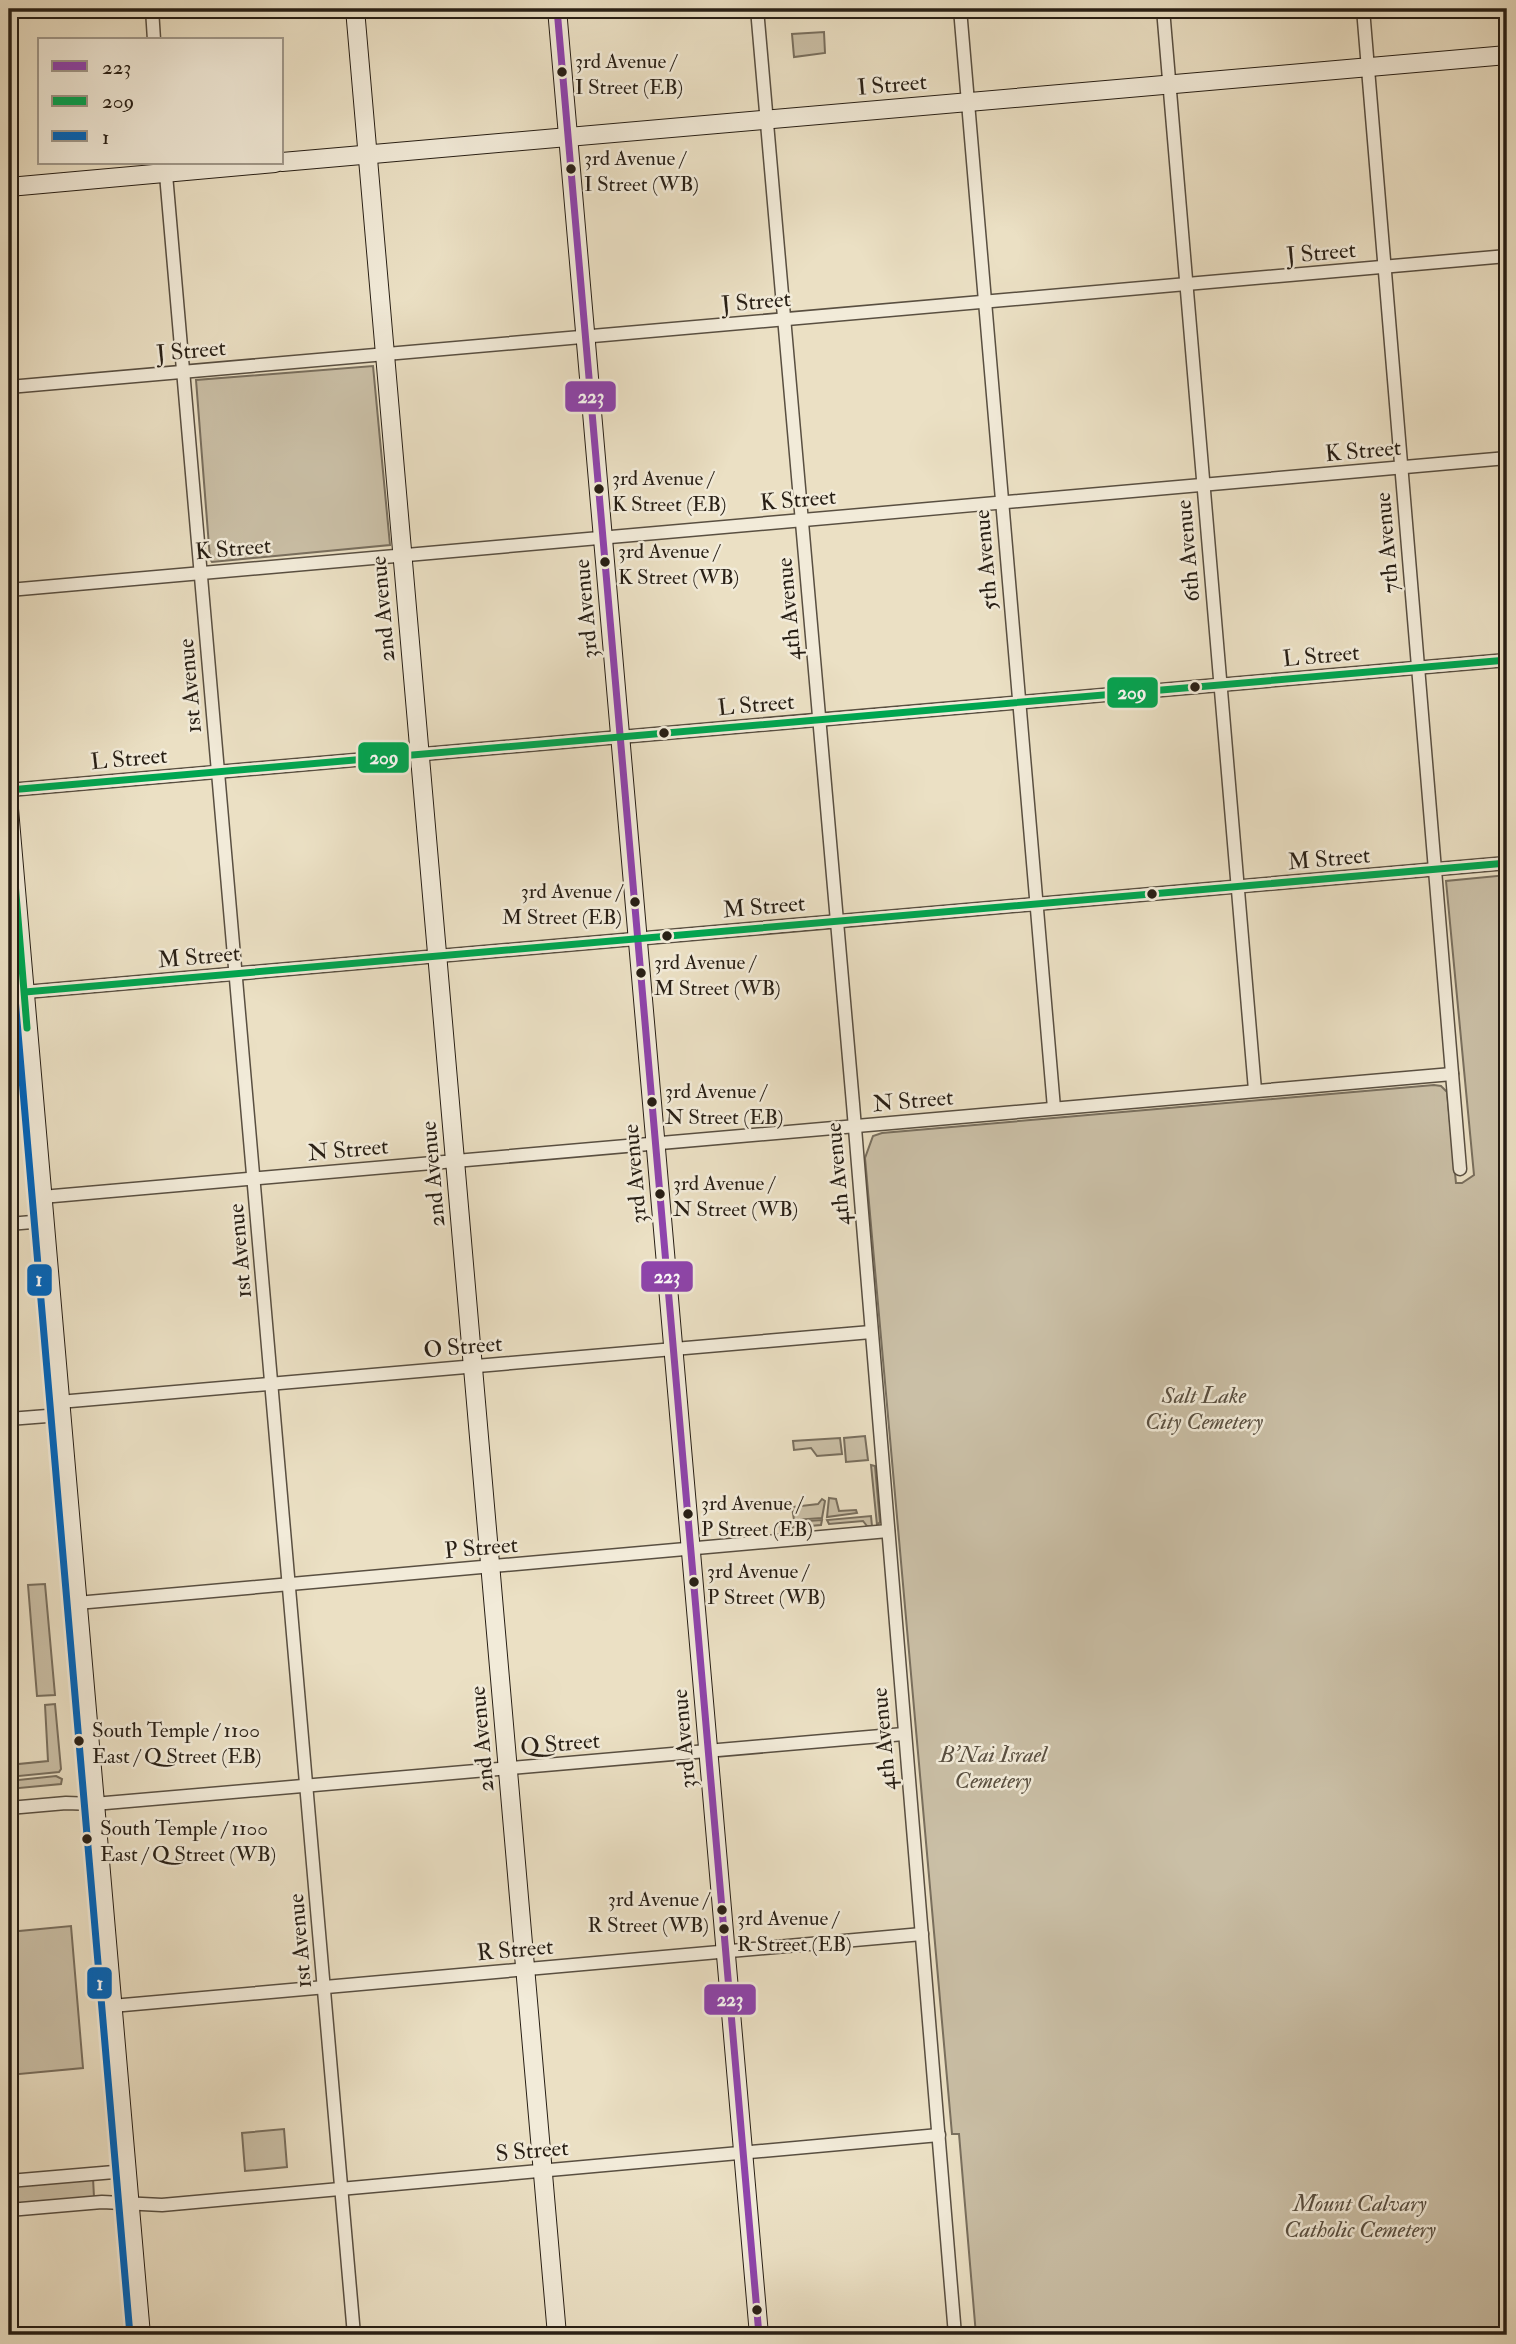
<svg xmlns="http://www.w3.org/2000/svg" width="1516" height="2344" viewBox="0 0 1516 2344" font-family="'IM FELL Double Pica',serif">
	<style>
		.green { fill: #cabfa6; stroke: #796f5e; stroke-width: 2 }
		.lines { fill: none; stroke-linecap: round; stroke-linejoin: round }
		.street-casing { stroke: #594f41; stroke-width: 15 }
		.secondary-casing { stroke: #281f15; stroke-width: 20 }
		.street { stroke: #f2ebd9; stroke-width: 12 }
		.secondary { stroke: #f2ebd9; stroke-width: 18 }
		.bus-1-casing { stroke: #f2ebd9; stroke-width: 12 }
		.bus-2-casing { stroke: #f2ebd9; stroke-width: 12 }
		.bus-3-casing { stroke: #f2ebd9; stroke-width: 12 }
		.bus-1 { stroke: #8e44ad; stroke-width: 7 }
		.bus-2 { stroke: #00a651; stroke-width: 7 }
		.bus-3 { stroke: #0065bd; stroke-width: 7 }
		.bus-dot { fill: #281f15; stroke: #f2ebd9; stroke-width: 2.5 }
		.labels { text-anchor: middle; stroke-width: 5; stroke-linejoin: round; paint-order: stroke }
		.bus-label { font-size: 21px; fill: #281f15; stroke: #f2ebd9; text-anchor: start }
		.street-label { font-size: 23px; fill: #281f15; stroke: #f2ebd9 }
		.park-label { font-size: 23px; font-style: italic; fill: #594f40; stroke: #f2ebd9 }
		.line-badge { stroke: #f2ebd9; stroke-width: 2.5 }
		.badge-label { font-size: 19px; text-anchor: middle; font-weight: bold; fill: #fff }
	</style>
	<rect width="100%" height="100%" fill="#ebe0c4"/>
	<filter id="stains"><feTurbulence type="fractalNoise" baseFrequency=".00286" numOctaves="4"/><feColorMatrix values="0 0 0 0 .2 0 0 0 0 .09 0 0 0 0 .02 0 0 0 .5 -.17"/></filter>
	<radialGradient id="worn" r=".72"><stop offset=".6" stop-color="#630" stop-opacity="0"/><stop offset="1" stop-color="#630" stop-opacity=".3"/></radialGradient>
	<g class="green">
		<path d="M824,32L825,53L794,57L792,34Z"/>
		<path d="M373,366L390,545L212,562L210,559L196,380Z"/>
		<path d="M1507,875V2335H976L959,2134H952L865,1158L873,1136L882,1133L1434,1085L1441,1086L1447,1092L1456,1183H1462L1474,1175L1446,881Z"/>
		<path d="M865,1436L868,1460L846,1462L844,1438Z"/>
		<path d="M840,1438L842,1454L817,1456L811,1448L794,1450L793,1441Z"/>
		<path d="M871,1465L875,1466L880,1522L877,1525Z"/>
		<path d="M829,1498L836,1499L839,1511L856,1510L857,1513L827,1517Z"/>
		<path d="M822,1499L825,1501L822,1518L794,1520L792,1507L818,1504Z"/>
		<path d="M871,1516L872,1526H867L863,1521L829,1524L827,1520Z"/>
		<path d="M822,1520L821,1525L785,1528L781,1534L779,1523Z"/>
		<path d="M45,1584L55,1695L37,1696L28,1585Z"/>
		<path d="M55,1704L61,1769L59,1772L9,1777V1765L48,1761L45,1705Z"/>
		<path d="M56,1776L62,1779L61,1784L9,1789V1781Z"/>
		<path d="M71,1926L83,2068L9,2075V1932Z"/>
		<path d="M284,2129L287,2167L245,2171L242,2133Z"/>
		<path d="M93,2178L94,2197L9,2205V2185Z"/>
	</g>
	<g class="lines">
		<defs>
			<g id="street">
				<path d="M152,9L154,40"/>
				<path d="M757,9L853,1104L955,2335"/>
				<path d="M960,9L1054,1108"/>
				<path d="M1163,9L1255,1090"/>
				<path d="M1363,9L1460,1169"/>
				<path d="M165,163L354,2335"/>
				<path d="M9,387L1507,256"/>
				<path d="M9,590L1507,458"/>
				<path d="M9,790L1507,660"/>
				<path d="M25,992L1507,863"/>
				<path d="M42,1197L1452,1074"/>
				<path d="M9,1224L44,1221"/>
				<path d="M59,1402L871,1332"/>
				<path d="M9,1419L60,1415"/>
				<path d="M77,1603L888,1531"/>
				<path d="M9,1808L66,1803L94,1804L904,1734"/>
				<path d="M112,2006L922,1934"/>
				<path d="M9,2181L126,2171"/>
				<path d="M9,2210L102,2202L162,2205L939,2135"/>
			</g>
			<g id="secondary">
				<path d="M355,9L557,2335"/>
				<path d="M557,9L759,2335"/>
				<path d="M282,162L1507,55"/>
				<path d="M9,187L275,163"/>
				<path d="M9,809L141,2335"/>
				<path d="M9,1030L27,1028"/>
			</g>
		</defs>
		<use href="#street" class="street-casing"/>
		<use href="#secondary" class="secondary-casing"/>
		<use href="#street" class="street"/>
		<use href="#secondary" class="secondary"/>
		<defs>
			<path id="bus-1" d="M557,9L759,2335"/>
			<g id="bus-2">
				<path d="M9,790L1507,660"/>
				<path d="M9,809L27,1028"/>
				<path d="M25,992L1507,863"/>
			</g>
			<path id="bus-3" d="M9,928L130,2335"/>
		</defs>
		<use href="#bus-1" class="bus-1-casing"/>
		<use href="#bus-2" class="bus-2-casing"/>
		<use href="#bus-3" class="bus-3-casing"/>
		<use href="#bus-1" class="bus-1"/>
		<use href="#bus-2" class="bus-2"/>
		<use href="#bus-3" class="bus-3"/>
	</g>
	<g class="bus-dot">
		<circle cx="562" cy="72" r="6"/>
		<circle cx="571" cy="169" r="6"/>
		<circle cx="599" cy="489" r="6"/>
		<circle cx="605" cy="562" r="6"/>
		<circle cx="1195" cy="687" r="6"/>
		<circle cx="664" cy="733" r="6"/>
		<circle cx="1152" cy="894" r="6"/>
		<circle cx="635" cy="902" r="6"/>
		<circle cx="667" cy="936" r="6"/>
		<circle cx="641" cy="973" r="6"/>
		<circle cx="652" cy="1102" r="6"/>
		<circle cx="660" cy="1194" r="6"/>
		<circle cx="688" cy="1514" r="6"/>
		<circle cx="694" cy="1582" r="6"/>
		<circle cx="79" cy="1741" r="6"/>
		<circle cx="87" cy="1839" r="6"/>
		<circle cx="722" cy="1910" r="6"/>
		<circle cx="724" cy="1929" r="6"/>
		<circle cx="757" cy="2310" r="6"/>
	</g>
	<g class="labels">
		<g class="bus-label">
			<text x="575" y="68">3rd Avenue /<tspan x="575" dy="26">I Street (EB)</tspan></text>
			<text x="584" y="165">3rd Avenue /<tspan x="584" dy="26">I Street (WB)</tspan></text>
			<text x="612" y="485">3rd Avenue /<tspan x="612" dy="26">K Street (EB)</tspan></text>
			<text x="618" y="558">3rd Avenue /<tspan x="618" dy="26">K Street (WB)</tspan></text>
			<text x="622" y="898" text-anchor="end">3rd Avenue /<tspan x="622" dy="26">M Street (EB)</tspan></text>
			<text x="654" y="969">3rd Avenue /<tspan x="654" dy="26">M Street (WB)</tspan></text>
			<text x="665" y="1098">3rd Avenue /<tspan x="665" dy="26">N Street (EB)</tspan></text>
			<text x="673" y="1190">3rd Avenue /<tspan x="673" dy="26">N Street (WB)</tspan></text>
			<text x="701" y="1510">3rd Avenue /<tspan x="701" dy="26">P Street (EB)</tspan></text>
			<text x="707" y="1578">3rd Avenue /<tspan x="707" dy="26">P Street (WB)</tspan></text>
			<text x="92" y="1737">South Temple / 1100<tspan x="92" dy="26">East / Q Street (EB)</tspan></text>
			<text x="100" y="1835">South Temple / 1100<tspan x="100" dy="26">East / Q Street (WB)</tspan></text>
			<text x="709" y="1906" text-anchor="end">3rd Avenue /<tspan x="709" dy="26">R Street (WB)</tspan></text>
			<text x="737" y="1925">3rd Avenue /<tspan x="737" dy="26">R Street (EB)</tspan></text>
		</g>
		<g class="street-label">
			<text transform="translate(892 84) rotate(-5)" y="8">I Street</text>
			<text transform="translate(1321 252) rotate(-5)" y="8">J Street</text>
			<text transform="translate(756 301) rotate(-5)" y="8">J Street</text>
			<text transform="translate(191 350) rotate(-5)" y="8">J Street</text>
			<text transform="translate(1363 450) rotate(-5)" y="8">K Street</text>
			<text transform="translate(798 499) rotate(-5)" y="8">K Street</text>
			<text transform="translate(1386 543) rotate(-95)" y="8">7th Avenue</text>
			<text transform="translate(233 548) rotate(-5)" y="8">K Street</text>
			<text transform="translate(1187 551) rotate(-95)" y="8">6th Avenue</text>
			<text transform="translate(985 560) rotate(-95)" y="8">5th Avenue</text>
			<text transform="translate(382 609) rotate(-95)" y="8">2nd Avenue</text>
			<text transform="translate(585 609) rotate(-95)" y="8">3rd Avenue</text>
			<text transform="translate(788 609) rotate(-95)" y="8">4th Avenue</text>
			<text transform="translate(1321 655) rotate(-5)" y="8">L Street</text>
			<text transform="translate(189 686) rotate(-95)" y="8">1st Avenue</text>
			<text transform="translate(756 704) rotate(-5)" y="8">L Street</text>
			<text transform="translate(129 758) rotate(-5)" y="8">L Street</text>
			<text transform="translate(1329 858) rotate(-5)" y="8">M Street</text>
			<text transform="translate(764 906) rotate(-5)" y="8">M Street</text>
			<text transform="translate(199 956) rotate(-5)" y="8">M Street</text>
			<text transform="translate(913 1100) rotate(-5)" y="8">N Street</text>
			<text transform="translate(348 1149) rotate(-5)" y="8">N Street</text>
			<text transform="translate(432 1174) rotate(-95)" y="8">2nd Avenue</text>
			<text transform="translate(634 1174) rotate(-95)" y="8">3rd Avenue</text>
			<text transform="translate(837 1174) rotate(-95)" y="8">4th Avenue</text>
			<text transform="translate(239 1251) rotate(-95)" y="8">1st Avenue</text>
			<text transform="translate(463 1346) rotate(-5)" y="8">O Street</text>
			<text transform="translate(481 1547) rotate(-5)" y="8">P Street</text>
			<text transform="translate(481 1739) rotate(-95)" y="8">2nd Avenue</text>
			<text transform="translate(683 1739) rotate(-95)" y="8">3rd Avenue</text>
			<text transform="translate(883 1739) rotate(-95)" y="8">4th Avenue</text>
			<text transform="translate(560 1743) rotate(-5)" y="8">Q Street</text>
			<text transform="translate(299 1941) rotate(-95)" y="8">1st Avenue</text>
			<text transform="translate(515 1949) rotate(-5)" y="8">R Street</text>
			<text transform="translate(532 2150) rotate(-5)" y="8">S Street</text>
		</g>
		<g class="park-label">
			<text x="1204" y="1403">Salt Lake<tspan x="1204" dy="26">City Cemetery</tspan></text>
			<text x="993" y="1762">B'Nai Israel<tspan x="993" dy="26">Cemetery</tspan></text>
			<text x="1360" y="2211">Mount Calvary<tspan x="1360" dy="26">Catholic Cemetery</tspan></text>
		</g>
	</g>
	<g class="line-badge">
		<rect x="564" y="380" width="53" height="33" rx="7" fill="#8e44ad"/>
		<rect x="1106" y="676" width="53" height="33" rx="7" fill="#00a651"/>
		<rect x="357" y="741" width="53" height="33" rx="7" fill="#00a651"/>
		<rect x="640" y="1260" width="54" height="33" rx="7" fill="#8e44ad"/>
		<rect x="26" y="1263" width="27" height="34" rx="7" fill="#0065bd"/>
		<rect x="86" y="1966" width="27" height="34" rx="7" fill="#0065bd"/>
		<rect x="703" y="1983" width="54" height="33" rx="7" fill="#8e44ad"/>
	</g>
	<g class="badge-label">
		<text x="591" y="403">223</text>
		<text x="1132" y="699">209</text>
		<text x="384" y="764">209</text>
		<text x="667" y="1283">223</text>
		<text x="39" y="1286">1</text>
		<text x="100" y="1990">1</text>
		<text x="730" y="2006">223</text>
	</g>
	<rect width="1516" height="2344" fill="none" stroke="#ebe0c4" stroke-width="35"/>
	<rect x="10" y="10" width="1495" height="2323" fill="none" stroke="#281f15" stroke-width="3.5"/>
	<rect x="18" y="18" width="1481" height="2309" fill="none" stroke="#281f15" stroke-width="2"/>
	<rect x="38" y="38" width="245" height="126" fill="#f2ebd9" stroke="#a1998b" stroke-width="2"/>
	<rect x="52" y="61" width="35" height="10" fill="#8e44ad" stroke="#a1998b" stroke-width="2"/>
	<text x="102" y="74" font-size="21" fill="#281f15">223</text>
	<rect x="52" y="96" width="35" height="10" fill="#00a651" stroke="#a1998b" stroke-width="2"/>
	<text x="102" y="108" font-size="21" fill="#281f15">209</text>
	<rect x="52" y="131" width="35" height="10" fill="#0065bd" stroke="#a1998b" stroke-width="2"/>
	<text x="102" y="144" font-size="21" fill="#281f15">1</text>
	<rect width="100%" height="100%" filter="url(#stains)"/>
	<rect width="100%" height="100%" fill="url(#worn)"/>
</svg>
